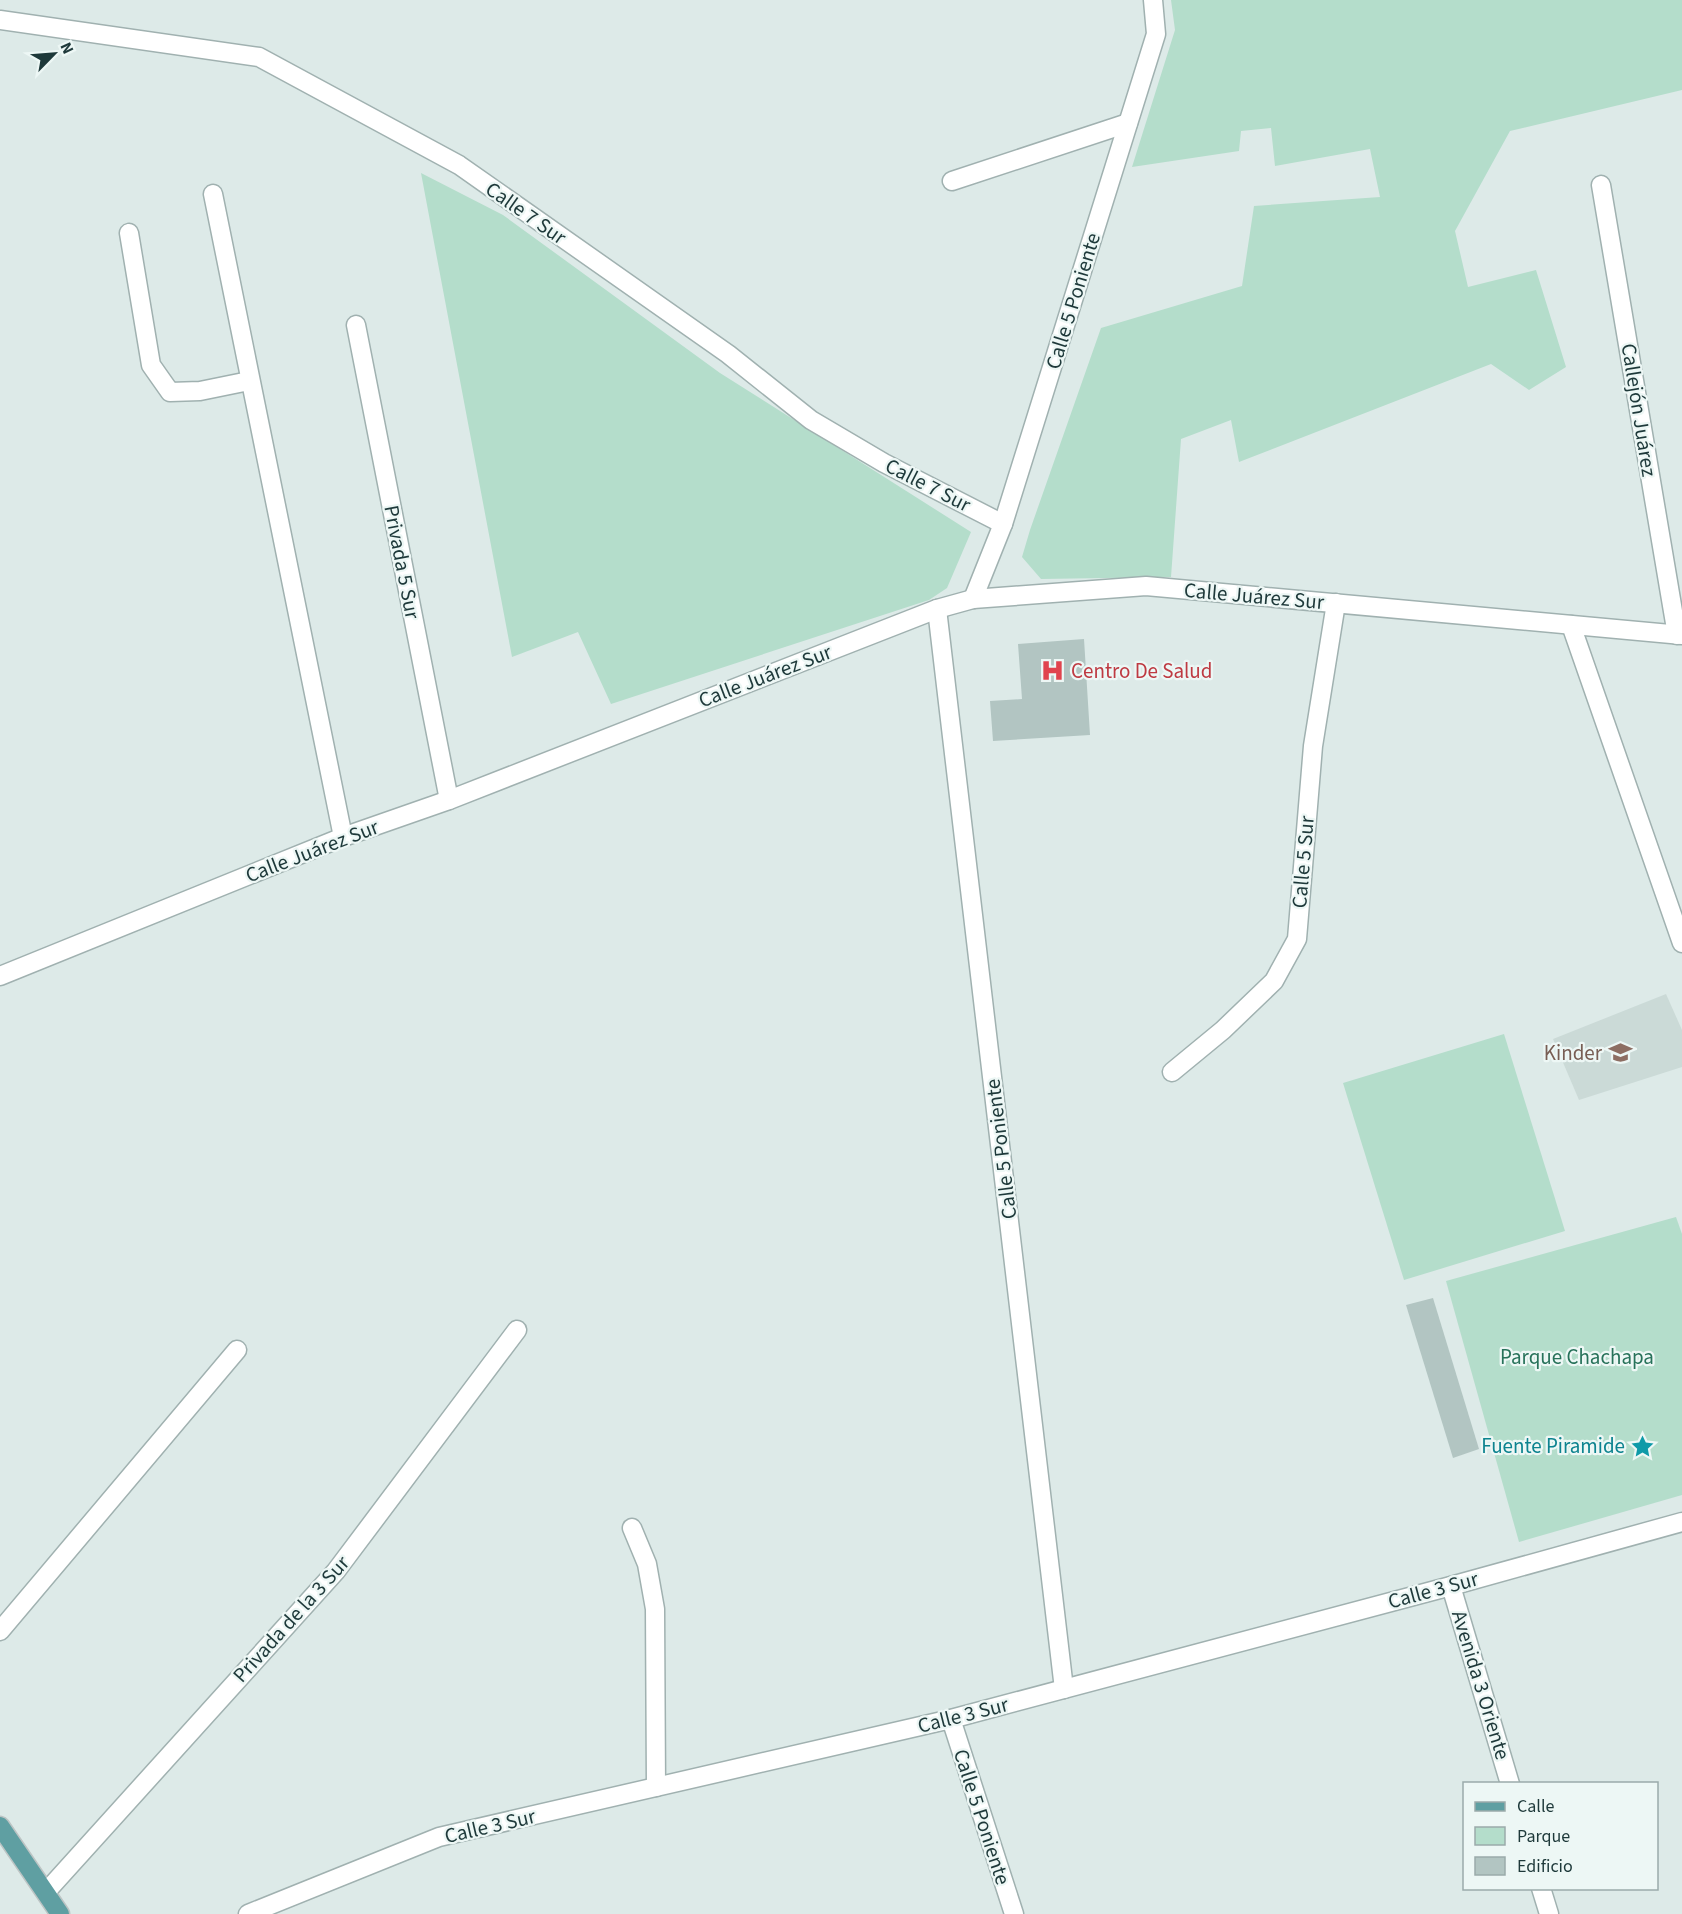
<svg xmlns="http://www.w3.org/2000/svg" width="1682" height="1914" viewBox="0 0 1682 1914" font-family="'Source Sans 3',sans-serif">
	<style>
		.built { fill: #cbdad7 }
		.green { fill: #b4ddcb }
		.building { fill: #b2c5c2 }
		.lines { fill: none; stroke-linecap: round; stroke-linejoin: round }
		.minor-casing { stroke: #a0b1b0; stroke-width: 21 }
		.primary-casing { stroke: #bcc4c4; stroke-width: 21 }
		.minor { stroke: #fff; stroke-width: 18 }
		.primary { stroke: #5f9fa2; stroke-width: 18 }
		.labels { text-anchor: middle; stroke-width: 4.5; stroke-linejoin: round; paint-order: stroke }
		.street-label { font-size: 21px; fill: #1e393a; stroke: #edf7f5 }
		.health-label { font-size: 21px; fill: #be3a42; stroke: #edf7f5; text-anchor: start }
		.education-label { font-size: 21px; fill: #785e54; stroke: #edf7f5; text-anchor: end }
		.park-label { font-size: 21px; fill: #27725a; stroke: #edf7f5 }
		.culture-label { font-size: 21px; fill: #0d838f; stroke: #edf7f5; text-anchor: end }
	</style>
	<rect width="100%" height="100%" fill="#ddeae8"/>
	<path class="built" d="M1666,994L1682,1030V1067L1579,1100L1553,1039Z"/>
	<g class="green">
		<path d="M1171,0H1682V90L1510,131L1455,231L1468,287L1536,270L1566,367L1529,390L1491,364L1239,462L1231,420L1181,439L1171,577L1041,579L1022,557L1030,530L1101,328L1242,286L1254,206L1380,197L1370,149L1275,166L1271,128L1241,131L1239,151L1132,167L1175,30Z"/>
		<path d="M421,173L503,215L720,373L971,532L947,588L929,600L611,704L578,632L512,657Z"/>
		<path d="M1504,1034L1565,1231L1404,1280L1343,1083Z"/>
		<path d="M1676,1217L1682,1234V1495L1519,1542L1446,1281Z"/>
	</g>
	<g class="building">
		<path d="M1084,639L1090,735L993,741L990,701L1022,699L1018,644Z"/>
		<path d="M1433,1298L1479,1449L1453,1458L1406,1305Z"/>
	</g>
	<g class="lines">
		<defs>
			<g id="minor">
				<path d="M0,20L259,57L459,165L728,354L811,420L884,463L1003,524"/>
				<path d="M952,181L1128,123"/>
				<path d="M1601,185L1677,635"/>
				<path d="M213,194L343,837"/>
				<path d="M129,233L151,365L170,392L200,391L249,381"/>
				<path d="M356,325L449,800"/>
				<path d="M973,599L1003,524L1156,34L1153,0"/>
				<path d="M937,609L1064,1689"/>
				<path d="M1571,625L1682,943"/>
				<path d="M0,976L343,837L449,800L937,609L973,599L1146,586L1682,635"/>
				<path d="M1172,1072L1223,1030L1274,981L1297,939L1313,746L1336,603"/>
				<path d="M632,1528L647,1564L655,1609L656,1787"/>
				<path d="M1451,1586L1510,1784"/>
				<path d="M0,1631L237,1350"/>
				<path d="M951,1719L1014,1914"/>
				<path d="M1541,1888L1549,1914"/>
				<path d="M46,1892L336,1571L517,1330"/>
				<path d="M248,1914L439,1837L951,1719L1451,1586L1682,1522"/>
			</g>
			<path id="primary" d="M0,1826L60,1914"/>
		</defs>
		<use href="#minor" class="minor-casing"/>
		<use href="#primary" class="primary-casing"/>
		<use href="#minor" class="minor"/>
		<use href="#primary" class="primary"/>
	</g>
	<defs>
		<symbol id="hospital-bare" viewBox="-9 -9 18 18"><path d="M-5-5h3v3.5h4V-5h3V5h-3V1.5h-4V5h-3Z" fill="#e0444e" stroke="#edf7f5" stroke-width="2.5" paint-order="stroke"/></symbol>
		<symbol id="school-bare" viewBox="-9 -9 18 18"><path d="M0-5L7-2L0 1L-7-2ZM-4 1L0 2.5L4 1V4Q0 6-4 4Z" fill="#8d6e63" stroke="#edf7f5" stroke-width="2.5" paint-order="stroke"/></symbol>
		<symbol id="sight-bare" viewBox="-9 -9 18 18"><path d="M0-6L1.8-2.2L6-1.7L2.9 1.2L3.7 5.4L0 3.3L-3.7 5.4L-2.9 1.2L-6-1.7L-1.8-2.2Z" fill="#0f9aa8" stroke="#edf7f5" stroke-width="2.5" paint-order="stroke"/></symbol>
	</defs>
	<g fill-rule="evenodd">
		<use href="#hospital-bare" x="1036" y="654" width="33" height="33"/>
		<use href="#school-bare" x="1604" y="1036" width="33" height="33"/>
		<use href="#sight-bare" x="1626" y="1430" width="33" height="33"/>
	</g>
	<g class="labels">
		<g class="street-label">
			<text transform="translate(526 213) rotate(35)" y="7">Calle 7 Sur</text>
			<text transform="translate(1073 301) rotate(-73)" y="7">Calle 5 Poniente</text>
			<text transform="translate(1639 410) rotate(81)" y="7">Callejón Juárez</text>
			<text transform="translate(928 485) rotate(27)" y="7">Calle 7 Sur</text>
			<text transform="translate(402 562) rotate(79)" y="7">Privada 5 Sur</text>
			<text transform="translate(1254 596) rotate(5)" y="7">Calle Juárez Sur</text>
			<text transform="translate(765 676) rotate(-21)" y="7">Calle Juárez Sur</text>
			<text transform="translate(312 851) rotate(-21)" y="7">Calle Juárez Sur</text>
			<text transform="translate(1303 862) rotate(-85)" y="7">Calle 5 Sur</text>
			<text transform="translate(1001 1149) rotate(-97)" y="7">Calle 5 Poniente</text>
			<text transform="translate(1433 1590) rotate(-15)" y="7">Calle 3 Sur</text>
			<text transform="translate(291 1619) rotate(-48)" y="7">Privada de la 3 Sur</text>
			<text transform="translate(1481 1685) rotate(73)" y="7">Avenida 3 Oriente</text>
			<text transform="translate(963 1715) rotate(-14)" y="7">Calle 3 Sur</text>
			<text transform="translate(982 1817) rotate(72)" y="7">Calle 5 Poniente</text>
			<text transform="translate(490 1826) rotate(-13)" y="7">Calle 3 Sur</text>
		</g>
		<g class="health-label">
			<text x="1071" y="678">Centro De Salud</text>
		</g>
		<g class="education-label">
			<text x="1602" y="1060">Kinder</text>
		</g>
		<g class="park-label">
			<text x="1577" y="1364">Parque Chachapa</text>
		</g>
		<g class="culture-label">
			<text x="1625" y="1453">Fuente Piramide</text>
		</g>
	</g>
	<rect x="1463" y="1782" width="195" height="108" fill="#edf7f5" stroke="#9aabaa" stroke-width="1.5"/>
	<rect x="1475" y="1802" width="30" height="9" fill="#5f9fa2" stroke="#9aabaa" stroke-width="1.5"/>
	<text x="1517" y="1812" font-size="18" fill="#1e393a">Calle</text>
	<rect x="1475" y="1827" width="30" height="18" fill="#b4ddcb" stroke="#9aabaa" stroke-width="1.5"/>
	<text x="1517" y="1842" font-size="18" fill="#1e393a">Parque</text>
	<rect x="1475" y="1857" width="30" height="18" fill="#b2c5c2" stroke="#9aabaa" stroke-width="1.5"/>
	<text x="1517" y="1872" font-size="18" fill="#1e393a">Edificio</text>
	<g transform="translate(54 54) rotate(65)" stroke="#edf7f5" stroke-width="4.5" paint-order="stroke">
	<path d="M0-4.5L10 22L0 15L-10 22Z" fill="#1e393a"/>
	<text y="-9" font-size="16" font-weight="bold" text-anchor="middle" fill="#1e393a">N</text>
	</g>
</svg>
